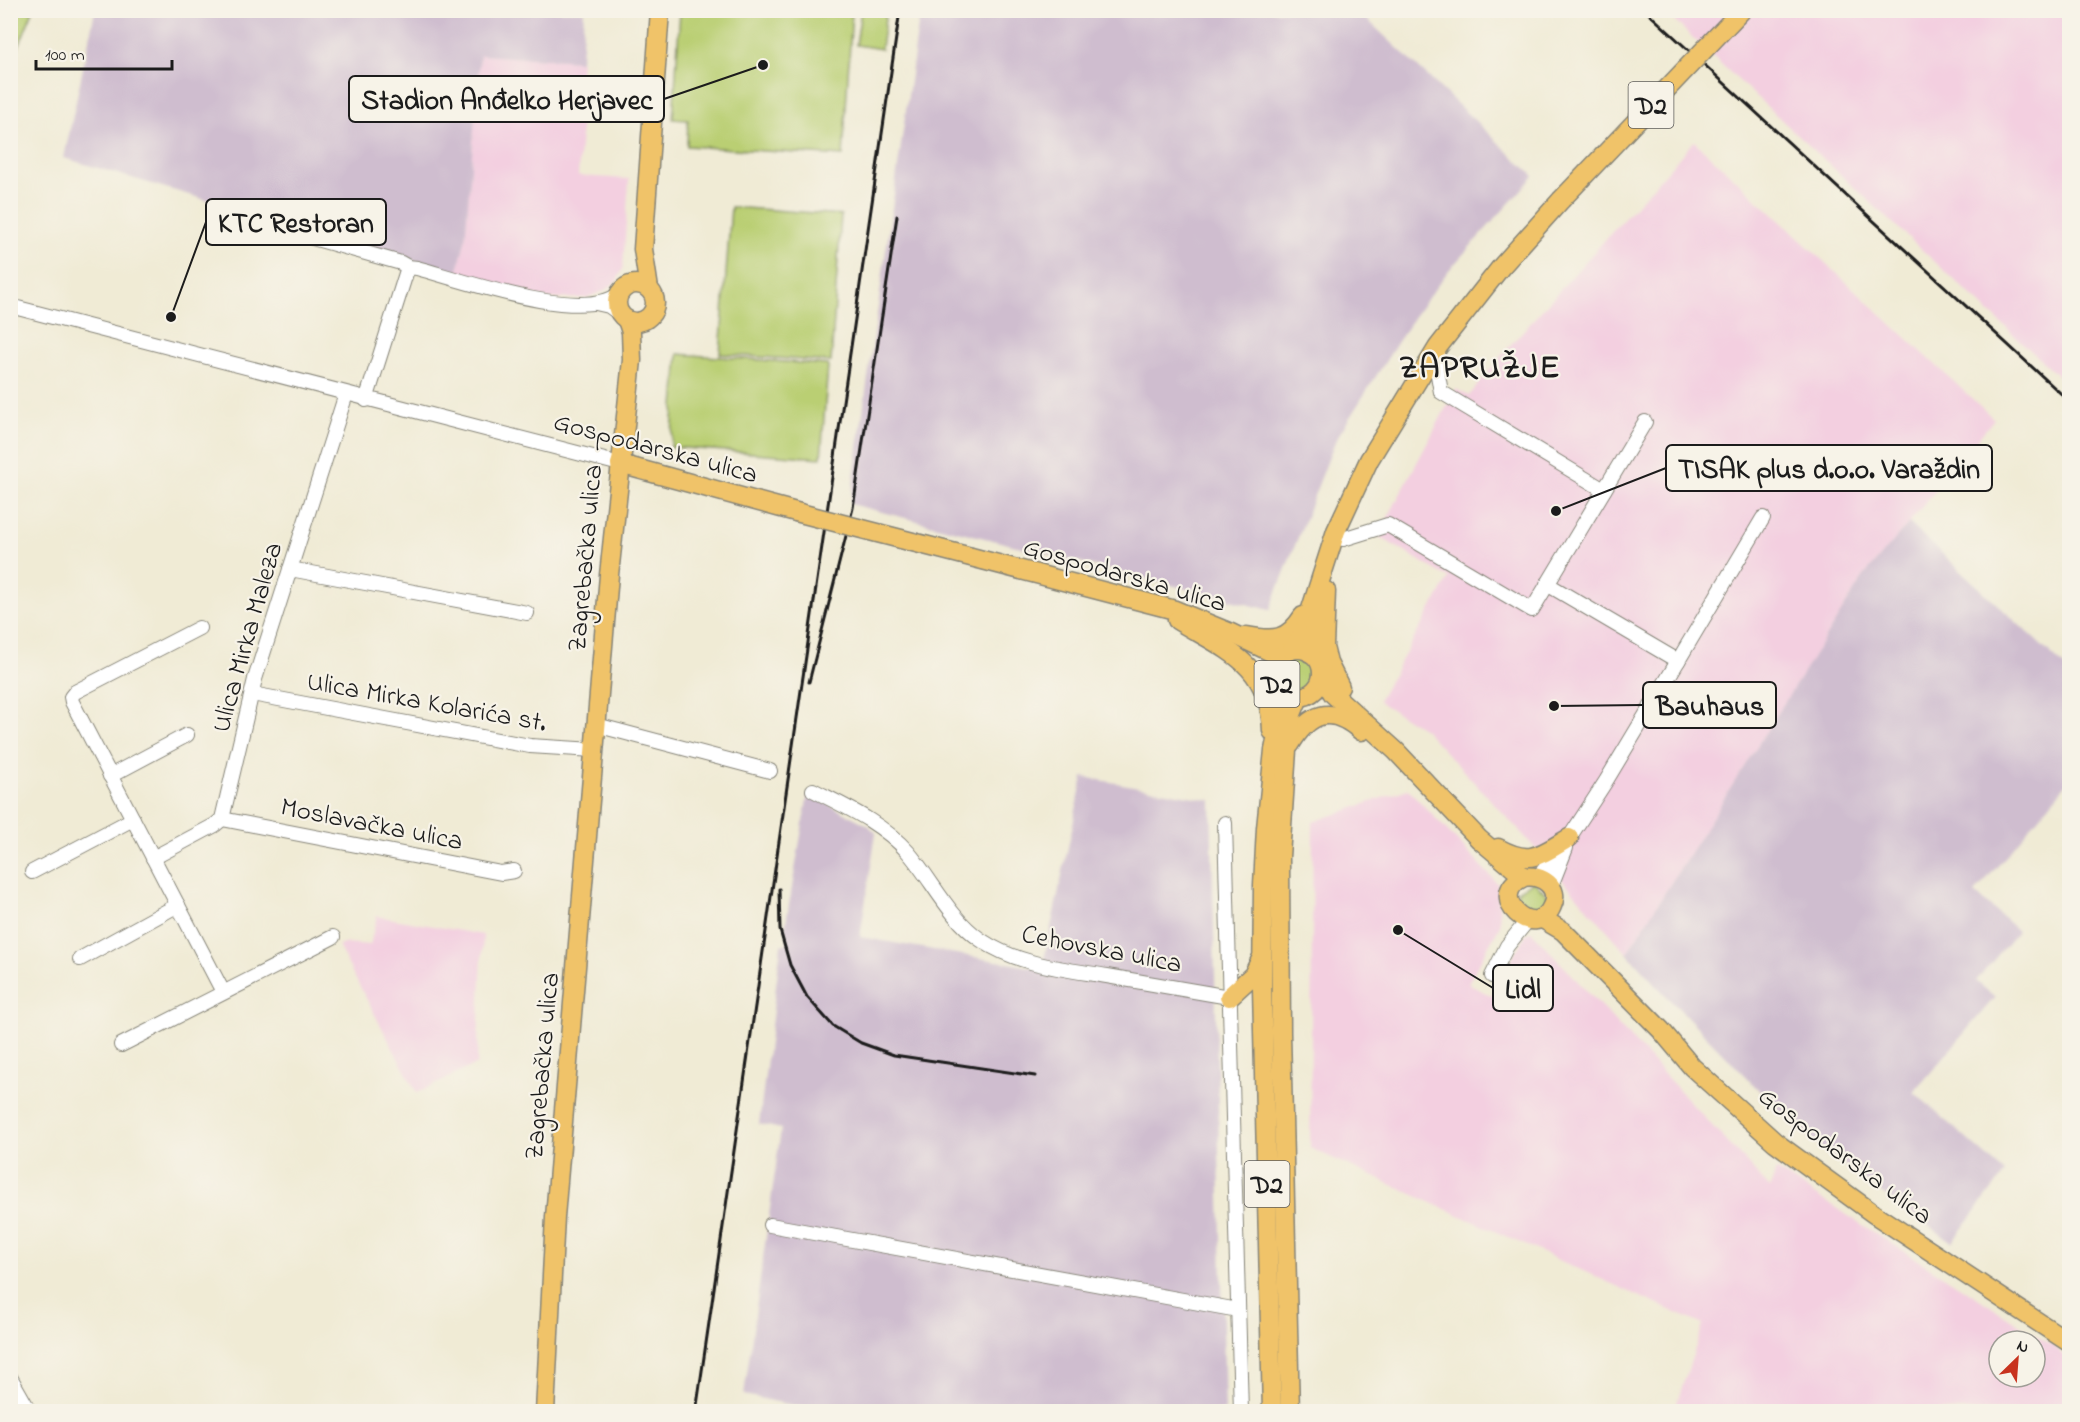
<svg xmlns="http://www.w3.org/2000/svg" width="2080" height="1422" viewBox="0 0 2080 1422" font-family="'Indie Flower',sans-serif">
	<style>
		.built { fill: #f3cfe0; fill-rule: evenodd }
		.industrial { fill: #cfbdcf }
		.green { fill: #bacf73; stroke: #6b7648; stroke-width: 1.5 }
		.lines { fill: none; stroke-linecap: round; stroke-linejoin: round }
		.minor-casing { stroke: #868478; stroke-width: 16 }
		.major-casing { stroke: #868478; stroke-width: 21 }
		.minor { stroke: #fff; stroke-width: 14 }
		.major { stroke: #f0c369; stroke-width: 18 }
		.rail { stroke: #1c1c1c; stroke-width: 3 }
		.major-bridge-casing { stroke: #868478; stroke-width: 21; stroke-linecap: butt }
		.major-bridge { stroke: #f0c369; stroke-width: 18 }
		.labels { text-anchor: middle; stroke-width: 4.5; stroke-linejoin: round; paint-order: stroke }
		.shield { fill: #f7f3e8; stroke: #5e5c59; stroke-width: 1.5 }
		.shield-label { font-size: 26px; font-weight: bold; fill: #1c1c1c }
		.street-label { font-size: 27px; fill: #1c1c1c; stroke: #f7f3e8 }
		.district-label { font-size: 33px; font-weight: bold; letter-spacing: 1.5px; fill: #1c1c1c; stroke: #f7f3e8 }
		.leader { fill: none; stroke: #1c1c1c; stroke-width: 2 }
		.callout-dot { fill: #1c1c1c; stroke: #f7f3e8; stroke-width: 2 }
		.callout { fill: #f7f3e8; stroke: #1c1c1c; stroke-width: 2 }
		.callout-label { font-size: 28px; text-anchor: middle; font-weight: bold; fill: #1c1c1c }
	</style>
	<rect width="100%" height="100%" fill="#f7f3e8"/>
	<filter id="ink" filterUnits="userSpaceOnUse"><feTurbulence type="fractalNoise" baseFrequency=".0167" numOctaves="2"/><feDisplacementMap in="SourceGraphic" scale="12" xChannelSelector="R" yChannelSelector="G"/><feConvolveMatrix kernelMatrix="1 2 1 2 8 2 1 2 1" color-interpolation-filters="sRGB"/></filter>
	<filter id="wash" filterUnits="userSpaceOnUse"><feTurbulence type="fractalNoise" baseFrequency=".008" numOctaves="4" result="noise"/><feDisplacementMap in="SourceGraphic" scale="24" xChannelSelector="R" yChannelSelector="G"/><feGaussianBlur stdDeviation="1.35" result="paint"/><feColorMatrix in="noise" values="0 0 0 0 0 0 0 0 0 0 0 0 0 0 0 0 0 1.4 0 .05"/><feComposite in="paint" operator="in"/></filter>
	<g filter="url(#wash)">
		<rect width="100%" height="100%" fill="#f0ebd5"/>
		<g class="built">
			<path d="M1664,11H2069V386L1722,65Z"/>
			<path d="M480,55L581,61L577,114L582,115L578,176L629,179L623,268L617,281L604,291L586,298L546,299L457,274L465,241Z"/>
			<path d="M1694,141L1994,419L1909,523L1864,576L1627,953L1526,838L1424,729L1378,701L1449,578L1378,536L1456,389L1469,396L1504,352Z"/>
			<path d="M1408,789L1498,884L1500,925L1468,983L1491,996L1525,936L1531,931L1770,1188L1776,1170L2055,1347L2069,1360V1411H1674L1703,1325L1310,1148L1313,822ZM1999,1341H2035V1377H1999Z"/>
			<path d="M377,916L483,935L477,1064L417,1093L338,946L347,943L370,945Z"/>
		</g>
		<g class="industrial">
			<path d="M95,11H584L581,61L480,55L465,241L457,274L64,158Z"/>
			<path d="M920,11H1358L1534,176L1449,270L1415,315L1336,439L1270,610L850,504Z"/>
			<path d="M1909,523L2069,671V781L1975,893L2018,931L1976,981L1995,997L1914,1092L2005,1173L1952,1242L1861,1178L1795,1127L1656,985L1627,953L1864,576Z"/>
			<path d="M1083,777L1211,800L1225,1411L825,1412L744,1395L781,1129L759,1124L781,945L788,943L785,928L808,794L868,825L876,833L860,937L1042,969Z"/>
		</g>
		<g class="green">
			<path d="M11,10L33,11L11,65L10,11Z"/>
			<path d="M861,10L886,11L881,49L856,45Z"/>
			<path d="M680,11H852L843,156L687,146L688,120L673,119Z"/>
			<path d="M731,207L841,215L831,362L720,354Z"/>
			<path d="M678,354L828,365L821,458L671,447Z"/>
			<circle cx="1297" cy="673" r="18"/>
			<path d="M1534,881L1549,897L1536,914L1521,910L1517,891Z"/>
		</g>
	</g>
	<g filter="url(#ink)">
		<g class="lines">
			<defs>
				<g id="minor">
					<path d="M242,218L401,263L408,267"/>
					<path d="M596,303L609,306L620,314"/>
					<path d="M10,306L620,464"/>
					<path d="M1438,348V375L1441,392L1604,490"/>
					<path d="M366,400L408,267L417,268C462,280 581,323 619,294"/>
					<path d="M1343,539L1388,525L1532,610L1645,422"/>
					<path d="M290,569L527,613"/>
					<path d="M199,628L75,692L71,697L72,702L223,992"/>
					<path d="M1678,661L1763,518"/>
					<path d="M252,694L530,746L594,750"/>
					<path d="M596,725L770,771"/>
					<path d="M110,776L187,735"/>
					<path d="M813,790C848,808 882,823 908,852C933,881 949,918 981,940C1018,965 1064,969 1107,976C1148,983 1189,990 1229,997"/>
					<path d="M222,819L501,873L514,871"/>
					<path d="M1225,823L1241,1412"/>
					<path d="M153,858L215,825L222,819L255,679L346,394"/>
					<path d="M32,872L133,819"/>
					<path d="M1539,876L1569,838L1606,781L1678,661L1547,584"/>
					<path d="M1551,886L1566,848"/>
					<path d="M80,959L178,905"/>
					<path d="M1492,976L1507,946L1528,920"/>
					<path d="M121,1045L333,937"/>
					<path d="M770,1225L1238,1310"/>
					<path d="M10,1377L30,1412"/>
				</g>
				<g id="major">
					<circle cx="636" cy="303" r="19"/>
					<path d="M649,289L643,249L660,10"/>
					<path d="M620,464L796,512"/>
					<path d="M971,557L1175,610L1231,633L1281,657"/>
					<path d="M1326,591L1324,647L1328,663L1340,687"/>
					<path d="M1177,620C1226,650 1270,663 1272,731"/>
					<path d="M1247,636C1274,641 1287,641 1303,616"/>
					<circle cx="1298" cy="673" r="24"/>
					<path d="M1292,650L1303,634L1336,531L1369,460L1438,347L1501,267L1561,200"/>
					<path d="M1310,653L1316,622"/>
					<path d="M1322,676L1333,694L1396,751L1479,839L1524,877C1541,874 1561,887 1552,906C1536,944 1483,896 1524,877"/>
					<path d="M1290,745C1309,713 1330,704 1361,731"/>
					<path d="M1498,848C1531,866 1540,855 1569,838"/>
					<path d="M1541,918L1563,931L1661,1030L1692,1067L1775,1142L1874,1214L2070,1343"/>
					<path d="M1229,997L1253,975L1261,959"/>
					<path d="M545,1412L555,1217L609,575L632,360L631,332L627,320"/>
					<path d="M1272,1412L1262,988L1263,885L1266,828L1274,750L1286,693"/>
					<path d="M1290,1412L1281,1033L1280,857L1287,750L1292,714L1299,697"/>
				</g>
			</defs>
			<use href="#minor" class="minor-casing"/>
			<use href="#major" class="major-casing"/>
			<use href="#minor" class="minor"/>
			<use href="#major" class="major"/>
			<g class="rail">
				<path d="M1645,10L2070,402"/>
				<path d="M809,682L853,508L897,216"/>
				<path d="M779,889L780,930L790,965L807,997L833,1026L861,1043L894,1055L1035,1076"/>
				<path d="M696,1412L900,10"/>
			</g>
			<defs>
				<g id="major-bridge">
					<path d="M1561,200L1742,10"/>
					<path d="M796,512L971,557"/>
				</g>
			</defs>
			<use href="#major-bridge" class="major-bridge-casing"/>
			<use href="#major-bridge" class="major-bridge"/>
		</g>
	</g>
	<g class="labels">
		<g class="shield">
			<rect x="1628.5" y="82" width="45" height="46" rx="4.5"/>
			<rect x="1254.5" y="661" width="45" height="46" rx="4.5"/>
			<rect x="1244.5" y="1161" width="45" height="46" rx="4.5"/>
		</g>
		<g class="shield-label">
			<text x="1651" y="114">D2</text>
			<text x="1277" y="693">D2</text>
			<text x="1267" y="1193">D2</text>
		</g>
		<g class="street-label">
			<text transform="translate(656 447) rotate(15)" y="9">Gospodarska ulica</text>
			<text transform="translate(584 558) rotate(-85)" y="9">Zagrebačka ulica</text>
			<text transform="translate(1125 574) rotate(16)" y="9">Gospodarska ulica</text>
			<text transform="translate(246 637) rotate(-74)" y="9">Ulica Mirka Maleza</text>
			<text transform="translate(427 701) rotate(10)" y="9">Ulica Mirka Kolarića st.</text>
			<text transform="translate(372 823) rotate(11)" y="9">Moslavačka ulica</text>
			<text transform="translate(1102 948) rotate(11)" y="9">Cehovska ulica</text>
			<text transform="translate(541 1066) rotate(-85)" y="9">Zagrebačka ulica</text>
			<text transform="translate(1846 1155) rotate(37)" y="9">Gospodarska ulica</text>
		</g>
		<g class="district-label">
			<text x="1480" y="377">ZAPRUŽJE</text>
		</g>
	</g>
	<path class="leader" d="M763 65L664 99M171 317L206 222M1556 511L1666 468M1554 706L1643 705M1398 930L1493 988"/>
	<g class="callout-dot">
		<circle cx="763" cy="65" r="6"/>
		<circle cx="171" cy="317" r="6"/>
		<circle cx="1556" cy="511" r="6"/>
		<circle cx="1554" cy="706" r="6"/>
		<circle cx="1398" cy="930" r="6"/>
	</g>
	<g class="callout">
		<rect x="349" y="76" width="315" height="46" rx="6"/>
		<rect x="206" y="199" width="180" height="46" rx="6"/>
		<rect x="1666" y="445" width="326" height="46" rx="6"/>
		<rect x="1643" y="682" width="133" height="46" rx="6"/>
		<rect x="1493" y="965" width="60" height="46" rx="6"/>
	</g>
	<g class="callout-label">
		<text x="507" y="109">Stadion Anđelko Herjavec</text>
		<text x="296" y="232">KTC Restoran</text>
		<text x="1829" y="478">TISAK plus d.o.o. Varaždin</text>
		<text x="1710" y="715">Bauhaus</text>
		<text x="1523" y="998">Lidl</text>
	</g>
	<rect width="2080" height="1422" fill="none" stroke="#f7f3e8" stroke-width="36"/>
	<g transform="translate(2017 1359) rotate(25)"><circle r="28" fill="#f7f3e8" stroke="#9f9d96" stroke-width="1.5"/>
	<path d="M0-4.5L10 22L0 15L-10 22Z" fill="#c8321e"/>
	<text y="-9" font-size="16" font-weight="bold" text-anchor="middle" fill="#1c1c1c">N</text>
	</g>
	<path d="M36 60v9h136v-9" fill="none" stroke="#1c1c1c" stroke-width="3"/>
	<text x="45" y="60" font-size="18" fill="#1c1c1c" stroke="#f7f3e8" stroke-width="4.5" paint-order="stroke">100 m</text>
</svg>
